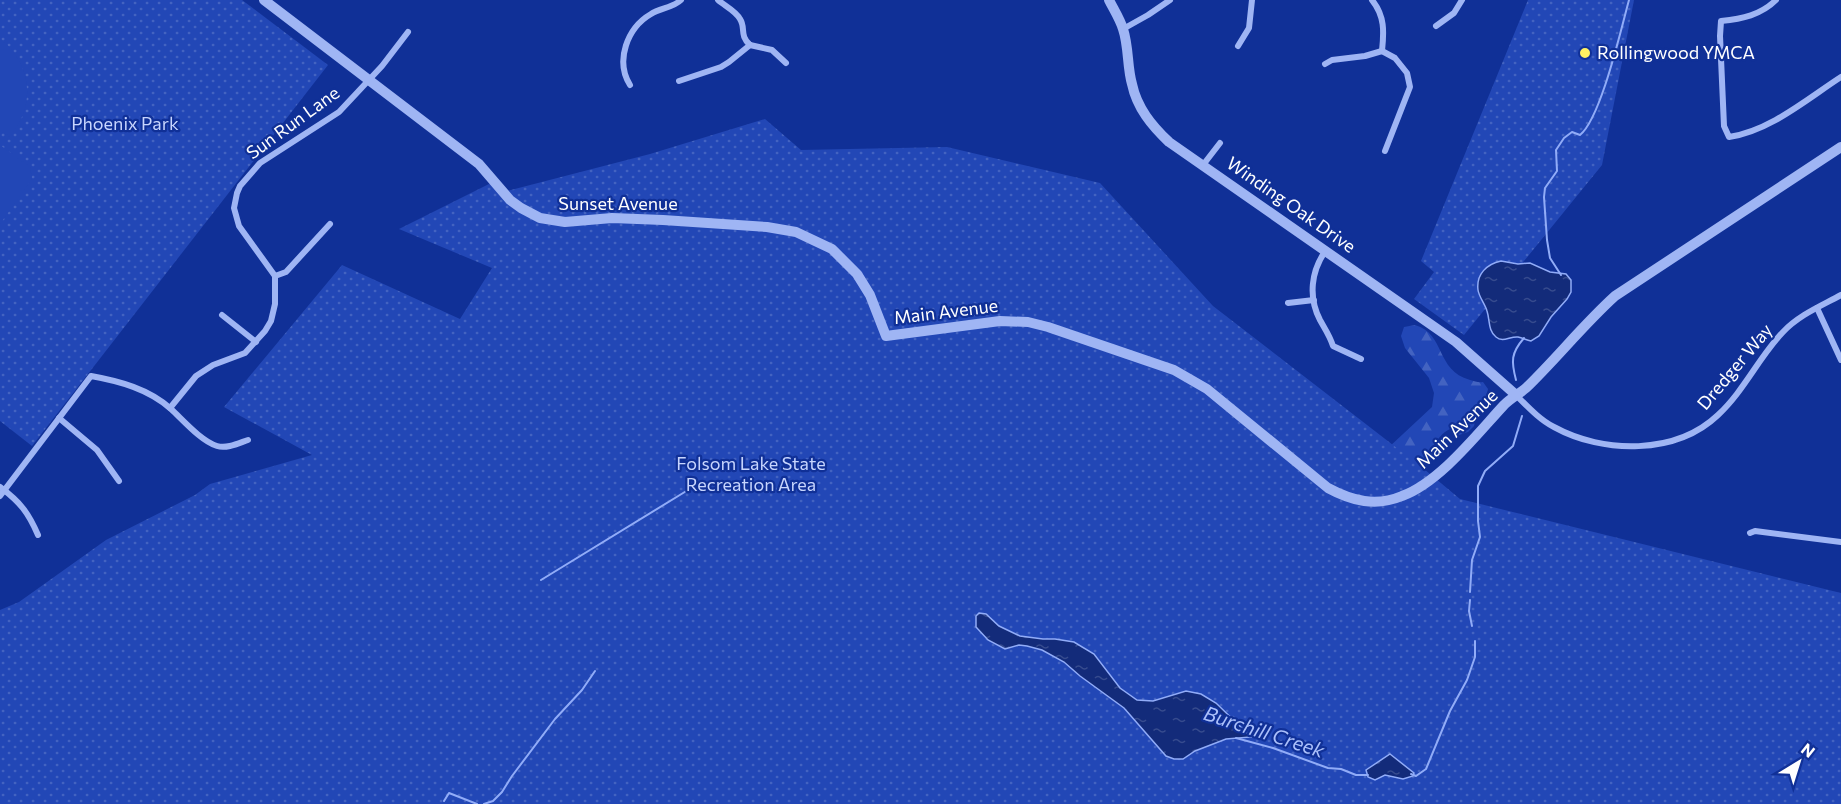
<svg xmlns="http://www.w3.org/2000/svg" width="1841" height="804" viewBox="0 0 1841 804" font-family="Commissioner,sans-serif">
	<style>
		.forest { fill: url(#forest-firs) }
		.park { fill: url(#park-dots) }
		.pitch { fill: #2247b6 }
		.water { fill: url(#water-ripples); stroke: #91acf8; stroke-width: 1.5 }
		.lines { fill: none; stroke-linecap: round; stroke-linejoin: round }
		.stream { stroke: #91acf8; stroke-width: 2 }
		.minor { stroke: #9fb5f4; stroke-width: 6 }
		.tertiary { stroke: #9fb5f4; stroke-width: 10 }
		.poi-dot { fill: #fff162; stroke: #103097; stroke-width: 2 }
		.labels { text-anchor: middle; stroke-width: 4.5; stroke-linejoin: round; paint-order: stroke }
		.poi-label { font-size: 18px; fill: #fff; stroke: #103097; text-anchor: start }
		.street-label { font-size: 18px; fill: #fff; stroke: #103097 }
		.park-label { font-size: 18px; fill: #c7d5fe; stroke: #103097 }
		.water-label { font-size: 20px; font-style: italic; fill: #abc0fb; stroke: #103097 }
	</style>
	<defs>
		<pattern id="forest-firs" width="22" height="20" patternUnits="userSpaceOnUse" patternTransform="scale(1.5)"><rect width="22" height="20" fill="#2247b6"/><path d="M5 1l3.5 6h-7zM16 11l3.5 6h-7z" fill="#4363c1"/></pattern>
		<pattern id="park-dots" width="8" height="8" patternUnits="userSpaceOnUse" patternTransform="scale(1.5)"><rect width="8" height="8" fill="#2247b6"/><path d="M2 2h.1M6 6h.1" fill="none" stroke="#4363c1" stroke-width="1.8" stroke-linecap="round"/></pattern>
		<pattern id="water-ripples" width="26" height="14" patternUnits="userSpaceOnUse" patternTransform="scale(1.5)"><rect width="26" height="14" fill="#132b7a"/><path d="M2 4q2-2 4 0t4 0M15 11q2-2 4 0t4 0" fill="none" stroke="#364b8e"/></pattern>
	</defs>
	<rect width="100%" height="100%" fill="#103097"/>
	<path class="forest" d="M1415,325C1446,334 1435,370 1470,380C1475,381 1478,383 1483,382L1488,389L1484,406L1476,417L1474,426L1468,432L1459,435L1450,429C1435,435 1424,464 1417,478L1388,448L1432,407L1434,393L1429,378L1405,348L1401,336L1404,327Z"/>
	<g class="park">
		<path d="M0,0H242L328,65L32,446L0,421Z"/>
		<path d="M1528,0H1634L1602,165L1464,335L1414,299L1434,272L1421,261Z"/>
		<path d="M765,119L801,150L947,147L1100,183L1213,306L1424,469L1460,499L1841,593V804H0V610L19,602L106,540L195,495L210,484L312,455L224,407L342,265L460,319L492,268L399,229L493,182L503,192L650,154Z"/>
	</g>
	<g class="pitch">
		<path d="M0,39C22,55 33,85 24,112C21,121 15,129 10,137L0,130Z"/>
		<path d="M0,145L30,167L32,179L0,224Z"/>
	</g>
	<g class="water">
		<path d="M1501,261L1518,264L1530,263L1550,272L1566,274L1571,280V292L1567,299L1551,317L1539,336L1531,341C1526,340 1523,338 1518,337C1510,336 1503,343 1496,337C1488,331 1490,320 1487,311C1485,304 1479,297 1478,290C1476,274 1487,264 1501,261Z"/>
		<path d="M979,613L986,614L999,626L1020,636L1043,639H1055L1074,642L1094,654L1120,688L1137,700L1153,701L1186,691L1201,694L1216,703L1251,737L1226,739L1195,751L1183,759H1174L1166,756L1124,708L1080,676L1064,662L1042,650L1027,646L1019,645L1005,649L988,640L976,627V616Z"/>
		<path d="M1390,754L1414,773L1413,776L1403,779L1385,775L1375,780L1368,777L1366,770Z"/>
	</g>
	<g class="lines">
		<g class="stream">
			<path d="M1561,275L1550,258L1547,240L1544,197L1545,188L1557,171L1556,150L1564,138L1572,132L1580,135C1601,118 1621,29 1629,0"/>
			<path d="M1516,380C1511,361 1511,353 1524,338"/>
			<path d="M541,580L688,490"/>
			<path d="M1470,592L1472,560L1480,537L1478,521V486L1485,471L1513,446L1522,416"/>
			<path d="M1470,600L1469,611L1472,626"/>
			<path d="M1236,738L1273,748L1328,768L1341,769L1356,775H1368"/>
			<path d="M1411,774L1416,776L1426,769L1450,711L1467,680L1475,657V641"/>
			<path d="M444,801L449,793L477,804"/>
			<path d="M484,804L493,801L502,792L512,776L555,719L582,690L595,671"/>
		</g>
		<g class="minor">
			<path d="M718,0C725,6 736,11 740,19C746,28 739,35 750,45"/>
			<path d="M1372,0C1385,16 1384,32 1382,51"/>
			<path d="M1776,0C1761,15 1742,19 1721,21L1720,36L1724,126L1729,137C1770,131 1807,99 1841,77"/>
			<path d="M1436,26L1454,13L1462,0"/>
			<path d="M1123,29L1148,15L1170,0"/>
			<path d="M750,45L772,50L786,63"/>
			<path d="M1238,46L1249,28L1252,0"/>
			<path d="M1382,51L1395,58L1407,73L1410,87L1385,151"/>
			<path d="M1325,64L1332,60L1365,56L1382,51"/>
			<path d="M679,81L721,67L729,62L750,45"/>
			<path d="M630,85C615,61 627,28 651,14C660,8 673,8 681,0"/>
			<path d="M1203,165L1220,143"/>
			<path d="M1326,250C1311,271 1308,297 1320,320C1325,329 1330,336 1333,346L1361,359"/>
			<path d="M275,276L286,272L330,224"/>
			<path d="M1288,303L1314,300"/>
			<path d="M1817,308L1841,360"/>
			<path d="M222,315L256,342"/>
			<path d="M1516,395C1528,407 1540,420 1554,427C1603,454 1676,455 1718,415C1744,391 1759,357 1783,332C1799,315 1821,306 1841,295"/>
			<path d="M170,408L196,376L213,365L245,353L265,331L271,321L275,304V276L239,226L234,208L237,193L240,186L260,163L339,112L382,66L408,32"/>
			<path d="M59,418L97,450L119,481"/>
			<path d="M0,487C20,502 28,512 38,535"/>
			<path d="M0,496L91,376C119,381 149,389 171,409C183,420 201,441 217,446C227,449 239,443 248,440"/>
			<path d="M1750,533L1755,531L1841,542"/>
		</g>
		<g class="tertiary">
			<path d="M264,0L479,164L510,200L521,208L540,218L565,222L612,218L663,220L767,227L796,232L832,249L857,274L870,295L886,336L1000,321L1028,322L1048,327L1174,370L1207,389L1328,488C1352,501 1376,507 1402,496C1440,482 1477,434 1504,405C1511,398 1519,394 1526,388C1557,358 1583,325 1615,296L1841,147"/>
			<path d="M1109,0C1114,10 1120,19 1123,29C1129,47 1127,67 1132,84C1137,108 1152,126 1169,142L1456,342L1516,395"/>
		</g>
	</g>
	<circle class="poi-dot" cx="1585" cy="53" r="6"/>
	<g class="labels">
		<g class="poi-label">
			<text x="1597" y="59">Rollingwood YMCA</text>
		</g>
		<g class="street-label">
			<text transform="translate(293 123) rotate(-36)" y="6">Sun Run Lane</text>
			<text x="618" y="210">Sunset Avenue</text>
			<text transform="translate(1291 205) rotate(35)" y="6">Winding Oak Drive</text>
			<text transform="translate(946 312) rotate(-7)" y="6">Main Avenue</text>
			<text transform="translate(1735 367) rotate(-50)" y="6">Dredger Way</text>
			<text transform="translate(1457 429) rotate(-44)" y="6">Main Avenue</text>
		</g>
		<g class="park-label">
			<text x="125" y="130">Phoenix Park</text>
			<text x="751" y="470">Folsom Lake State<tspan x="751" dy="21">Recreation Area</tspan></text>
		</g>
		<g class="water-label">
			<text transform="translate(1264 732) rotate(18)" y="7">Burchill Creek</text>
		</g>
	</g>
	<g transform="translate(1799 762) rotate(38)" stroke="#103097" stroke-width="4.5" paint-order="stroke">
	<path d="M0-4.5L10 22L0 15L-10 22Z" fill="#ffffff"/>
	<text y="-9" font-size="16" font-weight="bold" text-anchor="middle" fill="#ffffff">N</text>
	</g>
</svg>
